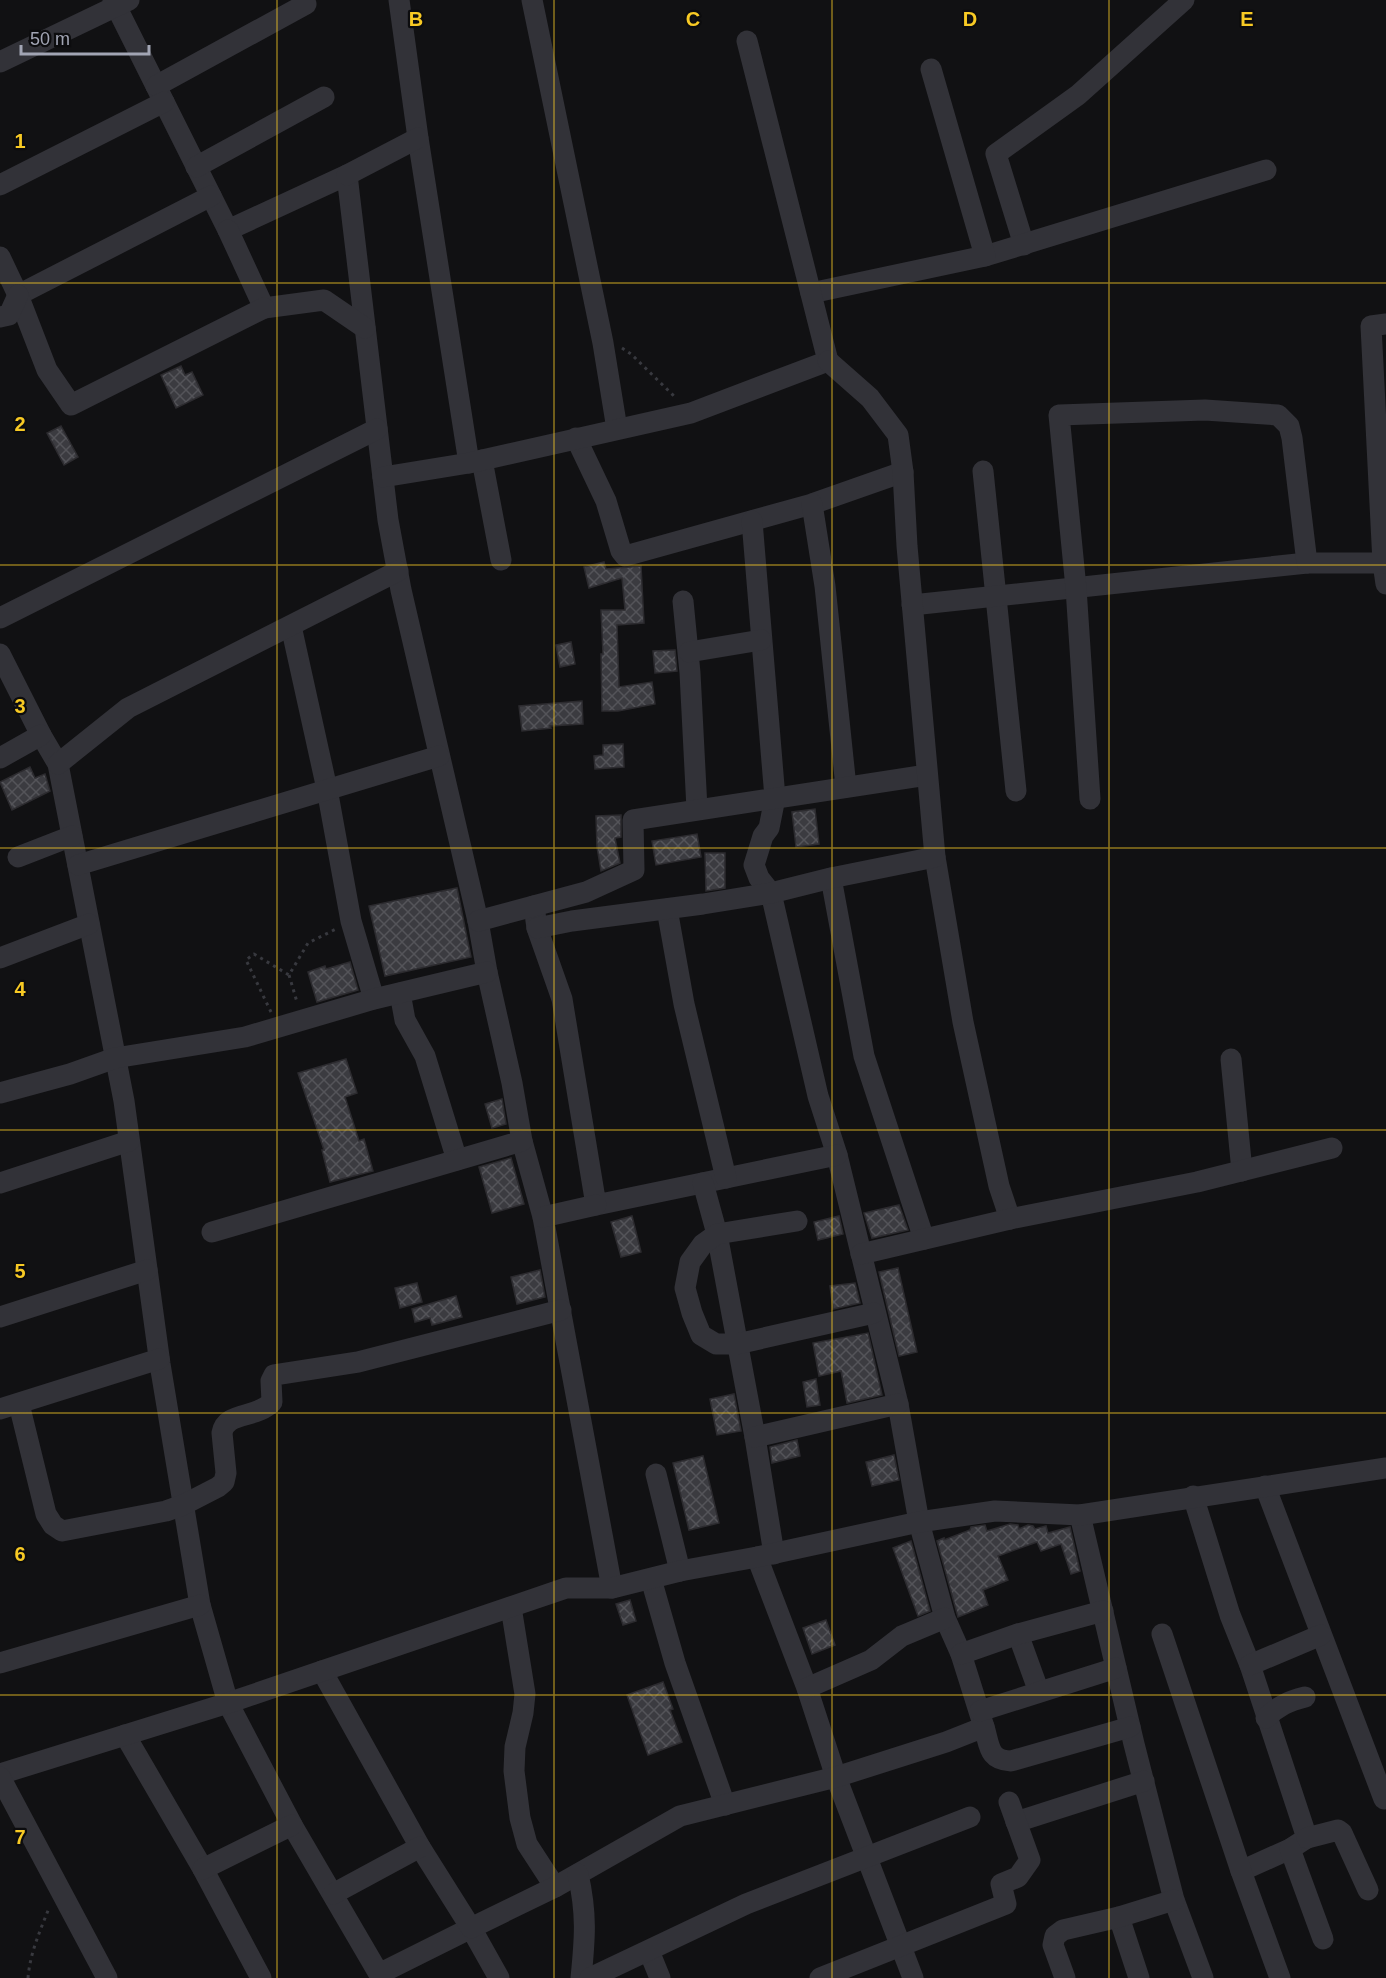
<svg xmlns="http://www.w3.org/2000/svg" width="1386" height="1978" viewBox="0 0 1386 1978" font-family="Arial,sans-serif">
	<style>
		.building { fill: url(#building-cross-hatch); stroke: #2c2b2f; stroke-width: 1.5 }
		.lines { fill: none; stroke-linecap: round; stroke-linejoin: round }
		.path { stroke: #38393f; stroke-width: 3; stroke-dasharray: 3 4.5; stroke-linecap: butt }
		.minor { stroke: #323238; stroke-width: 21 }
		.grid { fill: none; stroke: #f8ca24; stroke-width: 1.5; stroke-opacity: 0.55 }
		.grid-label { font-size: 20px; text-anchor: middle; font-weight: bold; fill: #f8ca24; stroke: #0c0c0e; stroke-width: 4.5; stroke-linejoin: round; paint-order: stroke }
	</style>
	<defs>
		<pattern id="building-cross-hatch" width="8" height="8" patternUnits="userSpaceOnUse" patternTransform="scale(1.5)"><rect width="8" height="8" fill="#3b3b40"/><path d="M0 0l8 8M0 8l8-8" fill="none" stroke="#545459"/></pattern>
	</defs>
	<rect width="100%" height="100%" fill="#111113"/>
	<g class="building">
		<path d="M181,366L185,375L192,372L203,395L176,408L161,375Z"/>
		<path d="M61,426L78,457L64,465L47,433Z"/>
		<path d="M604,562L606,569L641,566L644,623L617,625L619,687L652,682L655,704L618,711H602L601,654H603L601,610H625L622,578L589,588L584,567Z"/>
		<path d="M571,642L575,664L560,667L556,645Z"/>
		<path d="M675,650L677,671L655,673L653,651Z"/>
		<path d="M582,701L583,724L550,726L551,728L522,731L519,706Z"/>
		<path d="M623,744L624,767L595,769L594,756L603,755V745Z"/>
		<path d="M30,767L35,778L45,774L50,791L12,810L0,782Z"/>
		<path d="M815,809L819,844L796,847L792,812Z"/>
		<path d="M621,815V837L615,838L620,863L601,871L597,847L596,816Z"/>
		<path d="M697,834L701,857L656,865L652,841Z"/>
		<path d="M705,853H725V888L706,891Z"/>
		<path d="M457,888L471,957L385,976L369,906Z"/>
		<path d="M350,962L358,990L317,1002L308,972L325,966L326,969Z"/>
		<path d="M346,1059L357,1093L345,1097L359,1141L364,1139L373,1171L330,1182L322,1150H324L298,1073Z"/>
		<path d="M502,1099L506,1124L492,1128L485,1104Z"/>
		<path d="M511,1158L524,1204L492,1213L479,1167Z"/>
		<path d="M899,1205L908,1230L872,1238L864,1213Z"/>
		<path d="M632,1216L641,1252L621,1257L611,1222Z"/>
		<path d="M839,1216L843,1234L818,1240L814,1222Z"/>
		<path d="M898,1268L917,1352L899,1356L879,1272Z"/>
		<path d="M540,1270L545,1297L517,1304L511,1277Z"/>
		<path d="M417,1283L422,1302L400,1308L395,1288Z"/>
		<path d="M855,1283L860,1303L833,1309L830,1286Z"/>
		<path d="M456,1296L462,1317L432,1325L430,1318L415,1322L412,1309Z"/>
		<path d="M868,1333L882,1395L847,1403L841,1371L819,1376L813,1343Z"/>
		<path d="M816,1379L820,1405L807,1407L803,1382Z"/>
		<path d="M734,1394L741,1431L717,1435L710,1399Z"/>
		<path d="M797,1440L800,1456L772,1463L770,1447Z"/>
		<path d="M894,1455L899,1480L872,1486L866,1462Z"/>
		<path d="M703,1456L719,1523L689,1530L673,1463Z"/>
		<path d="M1010,1524L1018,1525L1019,1529L1028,1525L1033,1526L1035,1529L1046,1526L1048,1533L1070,1527L1080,1571L1071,1574L1061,1544L1041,1551L1037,1542L998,1556L1008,1580L983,1590L988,1605L958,1617L937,1541L944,1538V1540L970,1530L971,1527L985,1525L987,1531Z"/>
		<path d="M911,1541L930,1611L918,1616L893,1548Z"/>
		<path d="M630,1600L636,1621L623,1625L616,1604Z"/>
		<path d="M826,1620L835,1645L812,1654L803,1628Z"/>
		<path d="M663,1682L673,1709L670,1710L682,1742L648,1755L627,1695Z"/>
	</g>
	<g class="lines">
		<g class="path">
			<path d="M622,348L631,354L675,397"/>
			<path d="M289,975L297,1002"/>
			<path d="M271,1012L246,960L254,954L289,975L308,943L336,929"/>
			<path d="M28,1978C30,1953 40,1931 49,1908"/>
		</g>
		<g class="minor">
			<path d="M113,0L228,230L347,175L388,520L401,590L478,921L487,972L512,1083L522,1141L543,1217L612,1588"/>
			<path d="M399,0L418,138L469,463"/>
			<path d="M532,0L603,343L617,429"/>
			<path d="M0,62L129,0"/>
			<path d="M156,86L306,4"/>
			<path d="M196,167L324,97"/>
			<path d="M347,175L418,138"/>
			<path d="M0,185L164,102"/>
			<path d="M228,230L264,308L324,300L365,328"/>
			<path d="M1024,245L996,154L1078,95L1184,0"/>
			<path d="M985,256L1266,170"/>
			<path d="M0,257L18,295L211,196"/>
			<path d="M811,293L985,256L931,69"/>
			<path d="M18,295L47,370L71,405L264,308"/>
			<path d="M0,317L9,315L18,295"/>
			<path d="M576,438L606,501L621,551L625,556L812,504L903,472"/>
			<path d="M482,460L501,560"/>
			<path d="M983,471L1016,791"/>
			<path d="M383,477L469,463L691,413L828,361L747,41"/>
			<path d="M812,504L825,586L846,787"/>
			<path d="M752,521L775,798L769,828L763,836L754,865L759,878L771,893L818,1096L837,1155L898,1404L919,1522L945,1618L961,1654L984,1727"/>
			<path d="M1383,563L1386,584"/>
			<path d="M683,601L690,673L697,809"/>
			<path d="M912,605L1307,563"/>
			<path d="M0,618L377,429"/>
			<path d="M291,626L327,789L351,921L374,999"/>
			<path d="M689,652L761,640"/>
			<path d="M0,654L41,735L58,764L124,1101L160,1364L200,1605L228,1703L292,1825L379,1974L471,1928L499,1978"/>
			<path d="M0,758L41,735"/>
			<path d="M58,764L128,708L398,571"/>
			<path d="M1090,799L1076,588L1059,415L1205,410L1278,415L1289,426L1292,438L1307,563H1383L1371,326L1386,324"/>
			<path d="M18,857L72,836"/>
			<path d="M935,857L963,1022L999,1186L1010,1219"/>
			<path d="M78,865L439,756"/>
			<path d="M831,878L864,1056L924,1239"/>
			<path d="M534,906L537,928L562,999L596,1205L837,1155"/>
			<path d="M667,909L684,1004L726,1178"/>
			<path d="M478,921L586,892L634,870L633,820L927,775"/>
			<path d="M537,928L572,921L703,904L771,893L831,878L935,857L907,546L903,472L898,435L870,398L828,361"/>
			<path d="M0,958L89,924"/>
			<path d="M400,993L405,1020L425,1056L457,1160"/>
			<path d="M1231,1059L1242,1171"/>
			<path d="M0,1093L70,1074L115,1058L245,1037L374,999L487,972"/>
			<path d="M0,1183L129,1141"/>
			<path d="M703,1183L717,1234L755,1437L774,1554"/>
			<path d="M543,1217L596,1205"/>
			<path d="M797,1221L717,1234L703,1244L690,1262L685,1288L692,1313L701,1335L716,1344H737L874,1313"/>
			<path d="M212,1232L522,1141"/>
			<path d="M861,1254L1010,1219L1197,1182L1332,1148"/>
			<path d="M0,1317L147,1270"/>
			<path d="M19,1404L46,1514L53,1525L62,1531L166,1511L183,1505L218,1487L224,1482L226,1473L222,1433C226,1411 256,1419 272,1402L271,1381L274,1375L358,1362L561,1310"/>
			<path d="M0,1409L159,1359"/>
			<path d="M755,1437L898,1404"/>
			<path d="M656,1474L680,1571"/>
			<path d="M1265,1486L1384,1799"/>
			<path d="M1193,1496L1230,1615L1250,1665L1307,1838L1290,1849L1241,1871"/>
			<path d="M1080,1515L1134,1744L1174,1900L1203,1978"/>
			<path d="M757,1557L807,1688L836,1777L913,1978"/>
			<path d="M651,1579L675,1663L725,1805"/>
			<path d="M511,1607L525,1694L523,1713L515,1747L514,1771L520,1818L527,1844L555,1887"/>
			<path d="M1018,1634L1039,1692"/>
			<path d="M1162,1634L1241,1871L1280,1978"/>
			<path d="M961,1654L1018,1634L1103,1611"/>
			<path d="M0,1663L200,1605"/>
			<path d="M1250,1665L1321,1635"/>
			<path d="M322,1671L420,1847L471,1928L555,1887L680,1816L836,1777L946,1742L984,1727C990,1746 988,1760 1011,1761L1130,1727"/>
			<path d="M807,1688L871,1660L902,1636L945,1618"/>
			<path d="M980,1711L1116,1668"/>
			<path d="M1266,1718C1278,1706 1289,1701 1305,1697"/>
			<path d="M125,1735L203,1869L261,1978"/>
			<path d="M0,1774L228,1703L566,1588H612L680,1571L757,1557L919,1522L995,1511L1080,1515L1386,1468"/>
			<path d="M0,1777L107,1978"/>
			<path d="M1016,1822L1144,1781"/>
			<path d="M1307,1838L1338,1830L1342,1833L1368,1890"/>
			<path d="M1290,1849L1323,1939"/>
			<path d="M203,1869L292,1825"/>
			<path d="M578,1874C587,1914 585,1938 581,1978"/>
			<path d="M333,1894L420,1847"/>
			<path d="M1119,1917L1139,1978"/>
			<path d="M649,1951L660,1978"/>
			<path d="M590,1978L746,1904L970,1817"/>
			<path d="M820,1978L1006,1904L1001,1884L1018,1877L1030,1860L1009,1802"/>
			<path d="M1065,1978L1053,1945L1055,1936L1063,1930L1119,1917L1174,1900"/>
		</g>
	</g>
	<path class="grid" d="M277,0V1978M554,0V1978M832,0V1978M1109,0V1978M0,283H1386M0,565H1386M0,848H1386M0,1130H1386M0,1413H1386M0,1695H1386"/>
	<g class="grid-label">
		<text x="416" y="26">B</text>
		<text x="693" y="26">C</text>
		<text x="970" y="26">D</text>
		<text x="1247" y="26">E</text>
		<text x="20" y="148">1</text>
		<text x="20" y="431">2</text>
		<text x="20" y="713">3</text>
		<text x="20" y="996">4</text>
		<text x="20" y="1278">5</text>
		<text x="20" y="1561">6</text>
		<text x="20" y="1844">7</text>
	</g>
	<path d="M21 45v9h128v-9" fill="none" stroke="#a2a5b4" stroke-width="3"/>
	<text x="30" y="45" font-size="18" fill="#a2a5b4" stroke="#0c0c0e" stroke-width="4.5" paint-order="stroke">50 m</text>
</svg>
